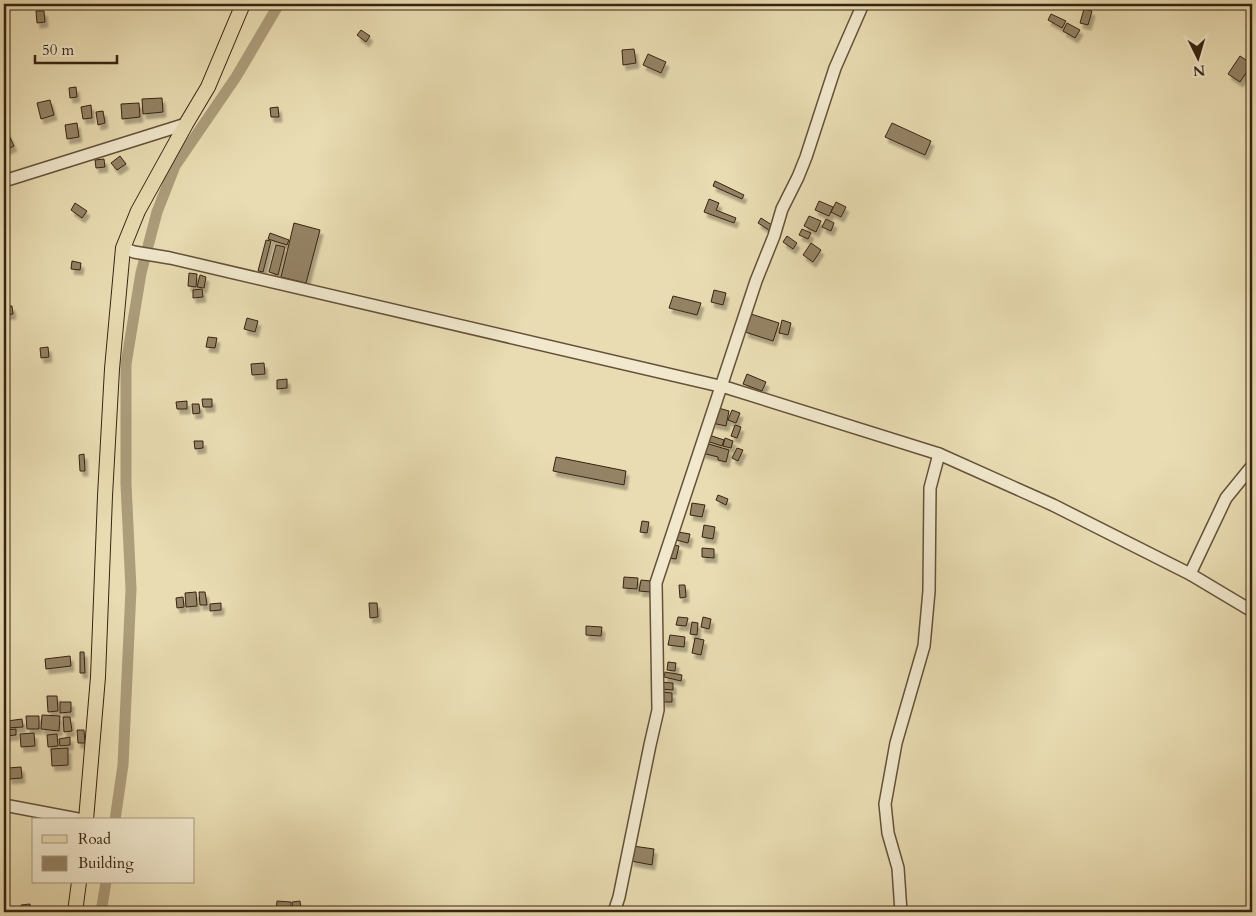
<svg xmlns="http://www.w3.org/2000/svg" width="1256" height="916" viewBox="0 0 1256 916" font-family="Cardo,serif">
	<style>
		.lines { fill: none; stroke-linecap: round; stroke-linejoin: round }
		.canal { stroke: #ac9d7b; stroke-width: 11 }
		.building { fill: #948365; stroke: #372311; filter: url(#shadow) }
		.minor-casing { stroke: #645139; stroke-width: 14 }
		.major-casing { stroke: #372311; stroke-width: 16 }
		.minor { stroke: #f1e8cd; stroke-width: 11 }
		.major { stroke: #e9dcb2; stroke-width: 14 }
	</style>
	<defs>
		<filter id="shadow"><feDropShadow dx="3" dy="5" stdDeviation="1" flood-color="#0004"/></filter>
	</defs>
	<rect width="100%" height="100%" fill="#e9dcb2"/>
	<filter id="stains"><feTurbulence type="fractalNoise" baseFrequency=".004" numOctaves="4"/><feColorMatrix values="0 0 0 0 .2 0 0 0 0 .09 0 0 0 0 .02 0 0 0 .5 -.17"/></filter>
	<radialGradient id="worn" r=".72"><stop offset=".6" stop-color="#630" stop-opacity="0"/><stop offset="1" stop-color="#630" stop-opacity=".3"/></radialGradient>
	<g class="lines">
		<g class="canal">
			<path d="M115,820L123,765L131,589L126,484V364L141,273L157,212L175,166L236,77L279,4"/>
			<path d="M101,912L106,882"/>
		</g>
	</g>
	<g class="building">
		<path d="M1084,9L1092,11L1088,25L1080,23Z"/>
		<path d="M36,11H44L45,22L37,23Z"/>
		<path d="M1051,14L1066,21L1062,28L1048,20Z"/>
		<path d="M1067,23L1080,30L1075,38L1063,31Z"/>
		<path d="M361,30L370,36L366,42L357,35Z"/>
		<path d="M634,49L636,63L623,65L622,50Z"/>
		<path d="M648,54L666,62L661,73L643,65Z"/>
		<path d="M1240,56L1252,64L1240,82L1228,74Z"/>
		<path d="M76,87L77,97L70,98L69,88Z"/>
		<path d="M162,98L163,112L143,114L142,99Z"/>
		<path d="M50,100L54,115L41,119L37,103Z"/>
		<path d="M139,103L140,117L122,119L121,104Z"/>
		<path d="M91,105L92,118L83,119L81,107Z"/>
		<path d="M278,107L279,117H271L270,108Z"/>
		<path d="M103,111L105,123L98,125L96,112Z"/>
		<path d="M77,123L79,137L67,139L65,125Z"/>
		<path d="M892,123L931,141L925,155L885,137Z"/>
		<path d="M4,125L14,146L4,151Z"/>
		<path d="M120,156L126,164L117,170L111,163Z"/>
		<path d="M104,159L105,167L96,168L95,160Z"/>
		<path d="M715,181L744,195L742,199L713,186Z"/>
		<path d="M709,199L719,203L716,210L736,218L734,223L704,212Z"/>
		<path d="M819,201L833,207L829,216L815,210Z"/>
		<path d="M836,202L846,207L841,217L831,212Z"/>
		<path d="M75,203L87,211L82,218L71,210Z"/>
		<path d="M809,216L821,221L816,232L804,226Z"/>
		<path d="M761,218L775,227L772,232L758,223Z"/>
		<path d="M826,219L834,223L831,231L822,227Z"/>
		<path d="M294,223L320,230L306,283L281,277Z"/>
		<path d="M802,229L811,233L808,239L799,235Z"/>
		<path d="M270,233L289,240L287,245L268,239Z"/>
		<path d="M787,236L797,243L793,249L783,242Z"/>
		<path d="M266,240L271,241L263,272L258,271Z"/>
		<path d="M811,243L821,250L813,262L803,255Z"/>
		<path d="M276,245L285,247L278,275L269,272Z"/>
		<path d="M72,261L81,263L80,270L71,269Z"/>
		<path d="M189,273L197,274L196,287L188,286Z"/>
		<path d="M200,275L206,277L204,288L197,287Z"/>
		<path d="M202,289L203,297L193,298V290Z"/>
		<path d="M714,290L726,293L723,305L711,302Z"/>
		<path d="M673,296L701,303L697,315L669,308Z"/>
		<path d="M4,306H12L13,314L5,315Z"/>
		<path d="M751,314L779,323L773,341L745,332Z"/>
		<path d="M247,318L258,321L255,332L244,329Z"/>
		<path d="M782,320L791,323L788,335L779,333Z"/>
		<path d="M208,337L217,338L215,348L206,347Z"/>
		<path d="M48,347L49,357L41,358L40,348Z"/>
		<path d="M264,363L265,374L252,375L251,364Z"/>
		<path d="M747,374L766,382L762,391L743,384Z"/>
		<path d="M287,379V388L277,389V380Z"/>
		<path d="M202,399H212V407H203Z"/>
		<path d="M187,401V409H177L176,402Z"/>
		<path d="M192,404H199L200,413L193,414Z"/>
		<path d="M715,407L729,411L726,426L712,423Z"/>
		<path d="M732,410L740,413L736,423L728,420Z"/>
		<path d="M735,425L741,427L737,438L731,436Z"/>
		<path d="M706,434L724,440L722,446L704,440Z"/>
		<path d="M725,438L733,441L731,448L723,446Z"/>
		<path d="M194,441H203V448L195,449Z"/>
		<path d="M705,443L729,450L726,462L718,460V457L702,453Z"/>
		<path d="M737,448L743,450L738,461L732,458Z"/>
		<path d="M84,454L85,471H80L79,455Z"/>
		<path d="M556,457L626,471L624,485L553,471Z"/>
		<path d="M718,495L728,499L726,505L716,500Z"/>
		<path d="M692,503L705,505L702,517L690,515Z"/>
		<path d="M642,521L649,522L647,533L640,532Z"/>
		<path d="M704,525L715,527L713,539L702,537Z"/>
		<path d="M678,532L690,534L688,543L676,540Z"/>
		<path d="M671,544L679,546L676,559L668,558Z"/>
		<path d="M702,548L714,549V558L702,557Z"/>
		<path d="M624,577L638,578L637,589L623,588Z"/>
		<path d="M641,580L651,581L650,592L639,591Z"/>
		<path d="M679,585H685L686,597L680,598Z"/>
		<path d="M196,592L197,606L186,607L185,593Z"/>
		<path d="M199,592H205L207,605H200Z"/>
		<path d="M183,597L184,607L177,608L176,598Z"/>
		<path d="M221,603V610L210,611V604Z"/>
		<path d="M369,603H377L378,617L370,618Z"/>
		<path d="M678,617L688,618L686,626L676,625Z"/>
		<path d="M703,617L711,619L709,629L701,627Z"/>
		<path d="M692,622L698,623L697,635L690,634Z"/>
		<path d="M586,626L602,627L601,636L586,635Z"/>
		<path d="M670,635L685,637L684,647L668,645Z"/>
		<path d="M695,638L704,640L701,655L692,653Z"/>
		<path d="M80,652H84L85,673H80Z"/>
		<path d="M70,656L71,666L46,669L45,659Z"/>
		<path d="M668,662L676,663L675,671L667,670Z"/>
		<path d="M665,672L682,675L681,681L664,677Z"/>
		<path d="M659,682L673,683V690L659,689Z"/>
		<path d="M662,692L672,693V702H662Z"/>
		<path d="M47,696H57L58,711L48,712Z"/>
		<path d="M60,702H71V712L60,713Z"/>
		<path d="M42,715L60,716L59,731L41,729Z"/>
		<path d="M26,716H39V729H27Z"/>
		<path d="M63,717H70L72,731L64,732Z"/>
		<path d="M22,719L23,727L7,728V721Z"/>
		<path d="M16,729V735L5,736V730Z"/>
		<path d="M77,730H84L85,743H78Z"/>
		<path d="M34,733L35,746L21,747L20,734Z"/>
		<path d="M57,734L58,746L48,747L47,735Z"/>
		<path d="M70,737V745L60,746L59,739Z"/>
		<path d="M68,748V765L52,766L51,749Z"/>
		<path d="M21,767L22,778L9,779L8,768Z"/>
		<path d="M633,846L654,849L652,865L631,861Z"/>
		<path d="M277,901L291,902V911H276Z"/>
		<path d="M300,901L301,909L293,910L292,902Z"/>
		<path d="M30,904L31,912H21V905Z"/>
	</g>
	<g class="lines">
		<defs>
			<g id="minor">
				<path d="M4,181L186,124"/>
				<path d="M123,248L134,252L170,258L728,388L939,454L1053,505L1190,574L1252,611"/>
				<path d="M1190,574L1226,498L1252,466"/>
				<path d="M4,805L83,820"/>
				<path d="M614,912L619,897L650,745L658,710L656,583L756,281L774,236L782,209L798,177L806,157L835,68L863,4"/>
				<path d="M901,912L898,868L888,833L885,804L896,743L924,646L929,591L930,488L939,454"/>
			</g>
			<g id="major">
				<path d="M86,820L98,677L105,496L112,369L123,248L138,211L186,124L208,87L243,4"/>
				<path d="M75,912L79,882"/>
			</g>
		</defs>
		<use href="#minor" class="minor-casing"/>
		<use href="#major" class="major-casing"/>
		<use href="#minor" class="minor"/>
		<use href="#major" class="major"/>
	</g>
	<rect width="1256" height="916" fill="none" stroke="#e9dcb2" stroke-width="20"/>
	<rect x="5" y="5" width="1246" height="906" fill="none" stroke="#372311" stroke-width="2.5"/>
	<rect x="10" y="10" width="1236" height="896" fill="none" stroke="#372311"/>
	<rect x="32" y="818" width="162" height="65" fill="#f1e8cd" stroke="#a79982"/>
	<rect x="42" y="835" width="25" height="8" fill="#e9dcb2" stroke="#a79982"/>
	<text x="78" y="844" font-size="15" fill="#372311">Road</text>
	<rect x="42" y="856" width="25" height="15" fill="#948365" stroke="#a79982"/>
	<text x="78" y="868" font-size="15" fill="#372311">Building</text>
	<g transform="translate(1198 58) rotate(175)" stroke="#f1e8cd" stroke-width="4" paint-order="stroke">
	<path d="M0-4L9 19L0 12L-9 19Z" fill="#372311"/>
	<text y="-8" font-size="14" font-weight="bold" text-anchor="middle" fill="#372311">N</text>
	</g>
	<path d="M35 55v8h82v-8" fill="none" stroke="#372311" stroke-width="2.5"/>
	<text x="42" y="55" font-size="15" fill="#372311" stroke="#f1e8cd" stroke-width="4" paint-order="stroke">50 m</text>
	<rect width="100%" height="100%" filter="url(#stains)"/>
	<rect width="100%" height="100%" fill="url(#worn)"/>
</svg>
